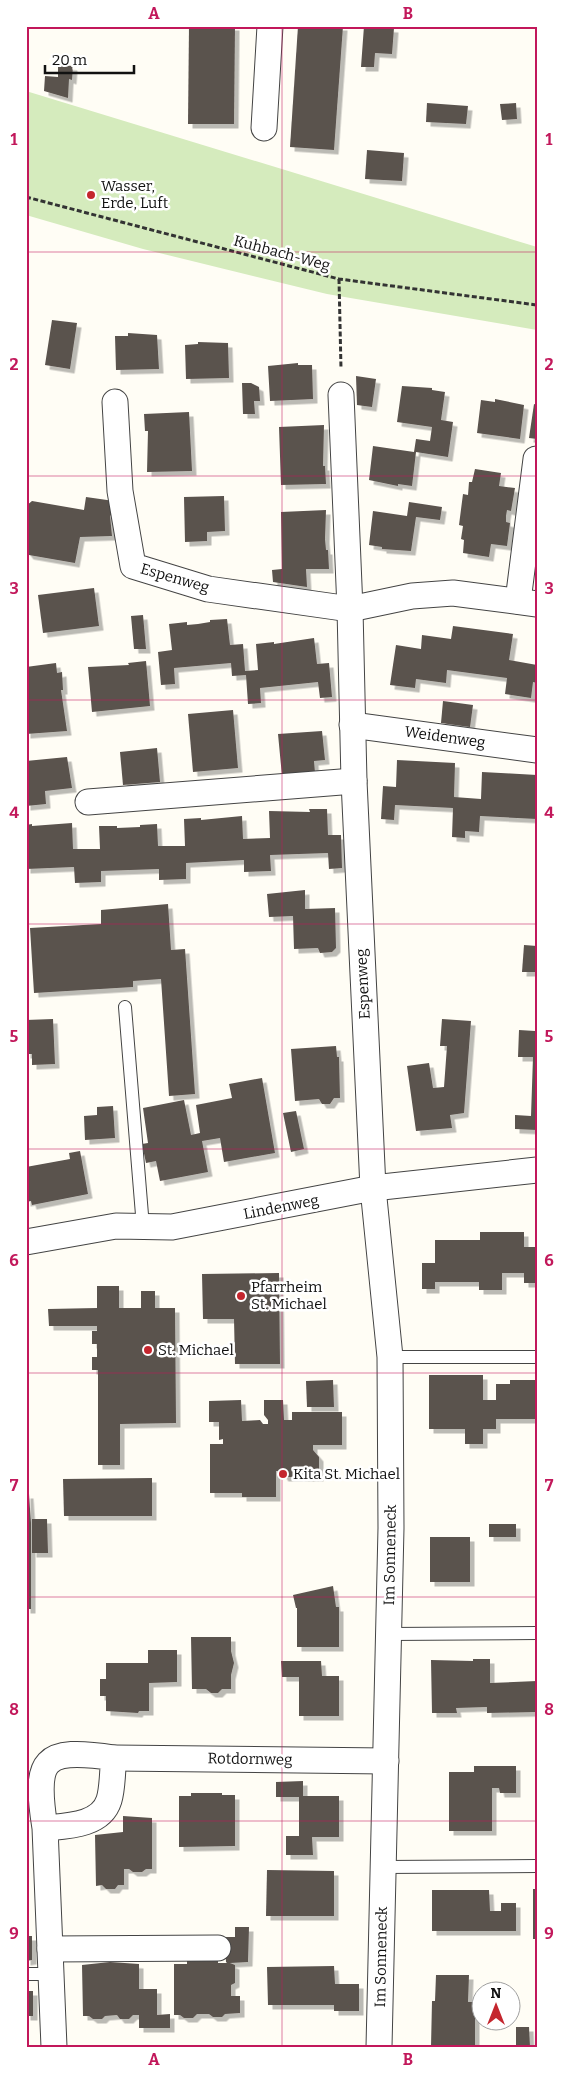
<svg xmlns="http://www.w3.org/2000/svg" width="563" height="2073" viewBox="0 0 563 2073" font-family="Bitter,serif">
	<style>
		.green { fill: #d5ebbd }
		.building { fill: #5a524d; filter: url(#shadow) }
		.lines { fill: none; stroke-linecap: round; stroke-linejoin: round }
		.service-casing { stroke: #444; stroke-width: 14 }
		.minor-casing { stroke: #444; stroke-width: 27 }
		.path { stroke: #333; stroke-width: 3; stroke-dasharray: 5 2.5; stroke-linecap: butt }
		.service { stroke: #fff; stroke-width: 12 }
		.minor { stroke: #fff; stroke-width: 25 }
		.grid { fill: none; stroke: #c2185b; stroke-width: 1; stroke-opacity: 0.55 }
		.poi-dot { fill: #c4262e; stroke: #fff; stroke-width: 2 }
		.labels { text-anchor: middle; stroke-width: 5; stroke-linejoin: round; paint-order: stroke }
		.poi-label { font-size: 15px; fill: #111; stroke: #fff; text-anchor: start }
		.street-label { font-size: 15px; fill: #111; stroke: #fff }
		.neatline { fill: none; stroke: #c2185b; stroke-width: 2 }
		.grid-label { font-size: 16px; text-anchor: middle; font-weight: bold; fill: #c2185b }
	</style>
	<defs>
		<filter id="shadow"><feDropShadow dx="4.5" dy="4.5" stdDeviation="0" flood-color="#0004"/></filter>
	</defs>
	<rect width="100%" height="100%" fill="#fffdf5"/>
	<path class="green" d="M26,91L537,247V330L327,294L143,249L26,215Z"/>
	<g class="building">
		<path d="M189,26H235L234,124H188Z"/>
		<path d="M298,26H343L334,150L290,147Z"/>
		<path d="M364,26L394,28L392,54L375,53L374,67H361Z"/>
		<path d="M58,65L73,66L72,80L69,79L68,98L44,91L45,76L58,77Z"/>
		<path d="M427,103L468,106L466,124L426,122Z"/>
		<path d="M516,103L517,119L502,120L500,104Z"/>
		<path d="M367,150L404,153L402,181L365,179Z"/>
		<path d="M52,320L77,323L70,369L45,365Z"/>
		<path d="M128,333L157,335L159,369L116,370L115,336H128Z"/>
		<path d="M198,342L228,343L229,378L186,379L185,345L198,344Z"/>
		<path d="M298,363V365H312L313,399L270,401L268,366Z"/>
		<path d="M356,376L376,379L372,407L357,405Z"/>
		<path d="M242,383H251L259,387L260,401H254L255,414H243Z"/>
		<path d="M402,386L432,388V390L445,392L441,420L453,422L448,457L416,452L412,486L398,484V486L369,480L373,446L414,452L416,439L430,441L432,427L397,422Z"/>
		<path d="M495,399L524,405L520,439L477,433L481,400L495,402Z"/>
		<path d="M534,404L537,405V439L529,438Z"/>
		<path d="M189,412L192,471L147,472L148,431H145L144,414Z"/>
		<path d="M324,425L323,466H325L326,484L281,485L279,427Z"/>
		<path d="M475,469L501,473L499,486L515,488L511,511L507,510L506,516V522L510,523L507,546L491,544L489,557L463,553L464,540L461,539L463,526L459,525L463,494L468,495L469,482H472Z"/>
		<path d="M224,496L225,531L207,532V541L185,542L184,497Z"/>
		<path d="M86,497L114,501V511L110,516L112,536L80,537L75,563L29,555L26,551V506L32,501L84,510Z"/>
		<path d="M409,502L442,507L440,520L416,517L411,551L382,549V547L369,545L373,511L407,516Z"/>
		<path d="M326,510L325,539L326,550H328L329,569H306L307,587L273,582L272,570L282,569L281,512Z"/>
		<path d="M94,588L99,626L43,633L38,595Z"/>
		<path d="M143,615L146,649H134L131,616Z"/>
		<path d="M227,619L230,645L243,644L245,671L258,670L256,644L274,642V644L314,638L317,664L329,663L332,697L320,698L318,682L260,688L261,703L248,704L246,675L232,676L231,663L174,668L175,684L161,685L158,652L172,650L169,624L187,622V625L198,624L210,622V620Z"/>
		<path d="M453,626L513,634L509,660L537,665V683L533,682L531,698L505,694L507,678L447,670L446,683L416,679L415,688L390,685L396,645L421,649L422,635L451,639Z"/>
		<path d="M146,661L150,706L92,712L88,667L129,665L128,663Z"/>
		<path d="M56,663L57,673L62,672L63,690H61L67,731L26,734V667Z"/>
		<path d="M443,701L473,705L470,727L441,723Z"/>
		<path d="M233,710L238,768L193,772L188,714Z"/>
		<path d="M322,731L325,760L314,761L315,773L282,776L278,734Z"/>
		<path d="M157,748L160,782L123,785L120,752Z"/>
		<path d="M67,757L72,788L45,791L46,804L26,806V761Z"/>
		<path d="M397,760L455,763L454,797L481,799L482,772L537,775V819L480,816L479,832L465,831V838L452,837L453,808L395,805L394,820L381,819L383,786L396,787Z"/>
		<path d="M309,809H327L328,835H341L342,868L329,869L328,853L270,855L271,871L244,872V860L186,863V879L159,880V869L101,871V882L75,883L74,867L26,869V825L32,824V826L72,823L73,849H100L99,826H117V828L140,827V825L157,824L158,846H185L184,819L201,818V820L242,816L243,839L270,838L269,811L310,812Z"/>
		<path d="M305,890V909L335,908L336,948L332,952L320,953L318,948L294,949L293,916L269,917L267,894Z"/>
		<path d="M168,904L171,950L185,949L195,1094L169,1096L161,979L133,981V987L34,993L30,928L101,924V910Z"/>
		<path d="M524,945L537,946V972H522Z"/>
		<path d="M53,1019L55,1064L32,1065V1054H26V1020Z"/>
		<path d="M442,1019L471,1021L464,1113L450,1115L452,1128L416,1131L407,1066L429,1063L433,1088L444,1087L447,1046H440Z"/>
		<path d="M535,1020L537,1021V1130L515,1129V1115L531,1116L533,1057H518L519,1030L535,1031Z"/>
		<path d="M336,1046L337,1057H339L340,1098H334L330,1104H322L319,1099L295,1101L291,1049Z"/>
		<path d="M262,1078L275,1153L224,1162L220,1138L202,1141L208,1172L160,1181L156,1161L146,1163L142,1144L148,1143L143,1108L184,1100L191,1135L200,1133L196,1105L232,1098L229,1084Z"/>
		<path d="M113,1106L115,1138L85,1140L84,1116L97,1115V1107Z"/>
		<path d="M296,1111L304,1149L291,1152L283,1113Z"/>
		<path d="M80,1151L88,1194L32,1205L31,1201L26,1202V1167L70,1159L69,1153Z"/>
		<path d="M480,1232H524V1247H537V1283H524V1273H502V1290H479V1282H435V1289H422V1263H435V1240H480Z"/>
		<path d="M279,1273L280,1364H235L234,1319H203L202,1274Z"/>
		<path d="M97,1286H119V1308H141V1291H155V1308H175L176,1423L120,1424V1465H98V1370H92V1357H97V1344H92V1331H97V1326H49L48,1309L97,1308Z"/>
		<path d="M429,1375H483V1400H496V1384H510V1380H537V1419H496V1429H483V1444H465V1429H429Z"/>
		<path d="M333,1380L334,1407H307L306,1381Z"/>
		<path d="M241,1400L242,1421L260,1420L263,1424H268V1420L264,1415V1400H283L284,1420H292V1412H342V1445H313V1450L319,1457V1477H284L280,1471H276V1497H242V1493H210V1444H223V1439L219,1440V1422H209V1401Z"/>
		<path d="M152,1478V1516H64L63,1479Z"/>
		<path d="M26,1494H29L31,1523V1609H26Z"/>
		<path d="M32,1519H47L48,1553H32Z"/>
		<rect x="489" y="1524" width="27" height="13"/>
		<rect x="430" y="1537" width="40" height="45"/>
		<path d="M333,1586L336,1607H339V1647H297V1608H296L293,1595Z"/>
		<path d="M191,1637H231V1651L234,1663L231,1675V1689H222L218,1693H211L206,1689H192Z"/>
		<path d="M148,1650H177V1682L149,1683V1711H139L138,1713L106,1711V1696H100V1679H106V1663H148Z"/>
		<path d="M473,1659H490V1683L537,1681V1712L487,1713V1707L456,1708L457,1713H432L431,1660L473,1661Z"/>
		<path d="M281,1661H321L322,1676H339V1716H299V1677H282Z"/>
		<path d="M474,1766H516V1793H500L499,1788H492V1831H449V1772H474Z"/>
		<path d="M303,1781V1796H339V1837H312L313,1855H286V1836H299V1797H276V1782Z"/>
		<path d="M191,1793H222V1795H235V1846L179,1847V1796H191Z"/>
		<path d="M123,1816L152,1818V1869H146L142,1872H133L129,1869H124V1885H118L115,1889H106L102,1885L96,1886L95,1835L123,1832Z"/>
		<path d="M267,1870L334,1871V1916H266Z"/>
		<rect x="533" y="1889" width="4" height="50"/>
		<path d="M432,1890H489L490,1911H501V1903H516V1931H432Z"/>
		<path d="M235,1927H249L248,1962L230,1963L235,1965V1983L231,1985V1996H240V2013L225,2014L222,2017H213L209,2014H197L193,2018H184L180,2015H174V1964H187V1961H218V1963H227L226,1962L225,1937H235Z"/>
		<path d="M26,1936H32V1960L26,1961Z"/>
		<path d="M110,1962L139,1964V1989H157V2015L170,2014V2028H139V2015H133L129,2019H120L117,2015L105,2016L102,2019H93L89,2016H83L82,1965Z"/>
		<path d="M334,1966L335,1984H359V2011H334V2005H268L267,1967Z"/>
		<path d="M436,1975H469L468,2002H475V2047H431L432,2001H435Z"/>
		<rect x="26" y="1991" width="7" height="25"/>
		<path d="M516,2027H529L530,2047H516Z"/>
	</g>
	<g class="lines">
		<defs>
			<g id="service">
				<path d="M125,1007L143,1227"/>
				<path d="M390,1357H537"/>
				<path d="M389,1634L537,1633"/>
				<path d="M383,1867L537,1866"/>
				<path d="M26,1974H50"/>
			</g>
			<g id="minor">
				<path d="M264,128L270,26"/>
				<path d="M341,395L350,609L354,781L373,1188L390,1357L391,1528L379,2047"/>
				<path d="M115,402L120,491L133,566L208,589L350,609L412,596L453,593L537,604"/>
				<path d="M518,601L536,459"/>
				<path d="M352,725L537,750"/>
				<path d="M88,802L354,781"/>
				<path d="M26,1242L116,1226L172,1227L373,1188L537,1170"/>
				<path d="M114,1758L386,1761"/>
				<path d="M45,1828C66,1826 101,1826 109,1800C113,1787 112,1771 114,1758C42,1747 34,1759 45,1828L54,2047"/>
				<path d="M50,1949L218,1948"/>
			</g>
		</defs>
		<use href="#service" class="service-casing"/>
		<use href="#minor" class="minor-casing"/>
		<g class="path">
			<path d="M26,197L339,279L537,305"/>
			<path d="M339,279L341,369"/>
		</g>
		<use href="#service" class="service"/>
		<use href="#minor" class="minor"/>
	</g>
	<path class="grid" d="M282,26V2047M26,252H537M26,476H537M26,700H537M26,924H537M26,1149H537M26,1373H537M26,1597H537M26,1821H537"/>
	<g class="poi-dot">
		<circle cx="91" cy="195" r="5"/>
		<circle cx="241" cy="1296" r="5"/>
		<circle cx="148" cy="1350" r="5"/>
		<circle cx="283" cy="1474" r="5"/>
	</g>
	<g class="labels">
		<g class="poi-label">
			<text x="101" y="191">Wasser,<tspan x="101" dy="17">Erde, Luft</tspan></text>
			<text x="251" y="1292">Pfarrheim<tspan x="251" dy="17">St. Michael</tspan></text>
			<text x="158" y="1355">St. Michael</text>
			<text x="293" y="1479">Kita St. Michael</text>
		</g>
		<g class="street-label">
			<text transform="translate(282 253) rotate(15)" y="5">Kuhbach-Weg</text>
			<text transform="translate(175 578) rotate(16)" y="5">Espenweg</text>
			<text transform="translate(445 737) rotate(8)" y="5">Weidenweg</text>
			<text transform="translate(363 984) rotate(-93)" y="5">Espenweg</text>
			<text transform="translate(281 1207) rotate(-11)" y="5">Lindenweg</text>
			<text transform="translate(390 1555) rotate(-89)" y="5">Im Sonneneck</text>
			<text transform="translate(250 1759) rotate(1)" y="5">Rotdornweg</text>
			<text transform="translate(381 1957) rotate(-89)" y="5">Im Sonneneck</text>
		</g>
	</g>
	<rect width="563" height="2073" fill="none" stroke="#ffffff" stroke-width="55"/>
	<g transform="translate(496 2006)"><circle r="24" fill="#ffffff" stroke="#a0a0a0"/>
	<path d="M0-4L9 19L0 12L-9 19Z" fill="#c4262e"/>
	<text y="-8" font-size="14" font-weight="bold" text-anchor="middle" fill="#111111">N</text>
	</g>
	<path d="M45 65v8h89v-8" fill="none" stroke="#111111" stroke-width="2.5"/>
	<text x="52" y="65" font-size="15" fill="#111111" stroke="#ffffff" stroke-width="4" paint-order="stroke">20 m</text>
	<rect x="28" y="28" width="508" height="2018" class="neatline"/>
	<g class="grid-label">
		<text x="154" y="19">A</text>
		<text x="408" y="19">B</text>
		<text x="14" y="145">1</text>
		<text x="549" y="145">1</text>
		<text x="14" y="370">2</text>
		<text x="549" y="370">2</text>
		<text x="14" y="594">3</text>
		<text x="549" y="594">3</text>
		<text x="14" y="818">4</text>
		<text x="549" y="818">4</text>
		<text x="14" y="1042">5</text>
		<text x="549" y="1042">5</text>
		<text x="14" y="1266">6</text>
		<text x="549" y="1266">6</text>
		<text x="14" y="1491">7</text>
		<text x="549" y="1491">7</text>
		<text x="14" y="1715">8</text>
		<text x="549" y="1715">8</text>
		<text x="14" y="1939">9</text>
		<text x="549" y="1939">9</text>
		<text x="154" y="2065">A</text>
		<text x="408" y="2065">B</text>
	</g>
</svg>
